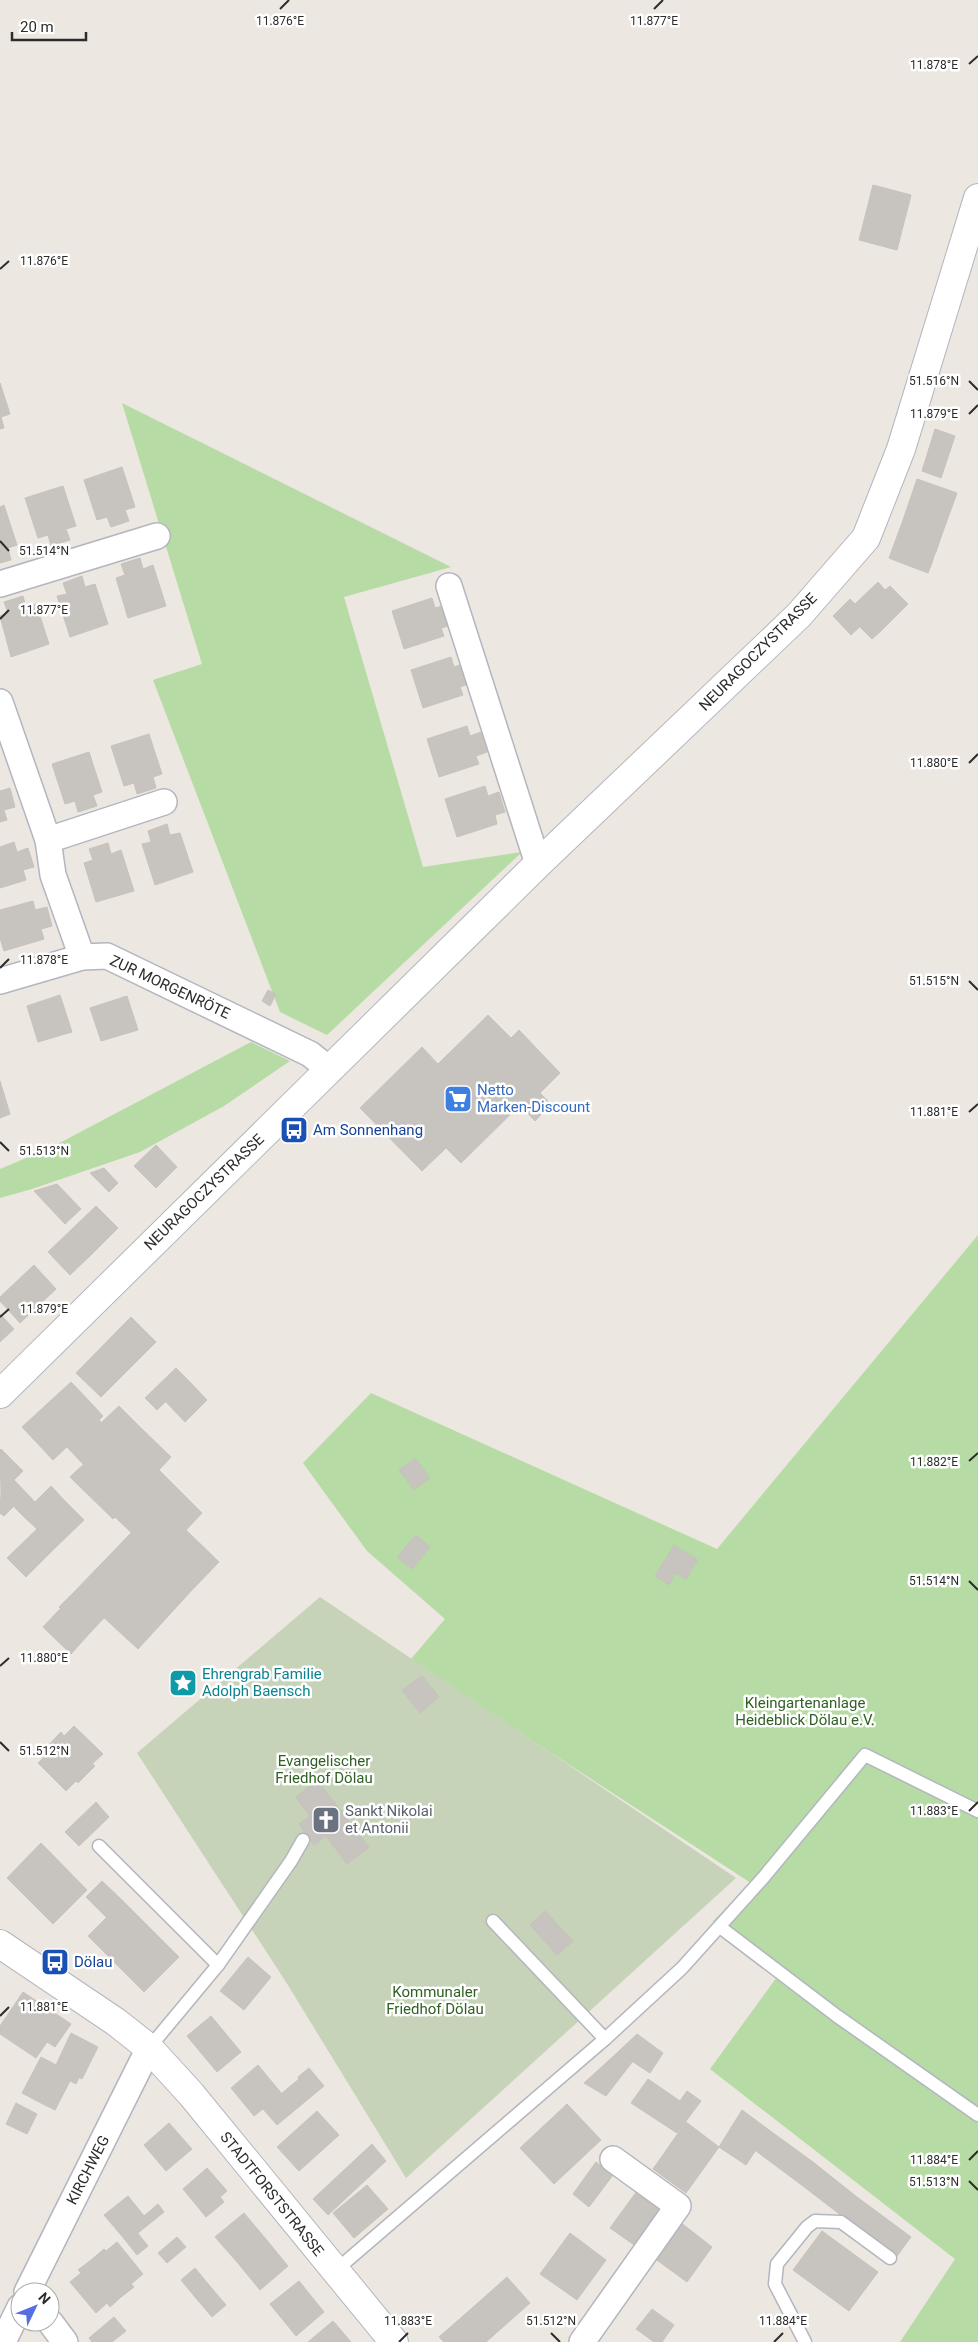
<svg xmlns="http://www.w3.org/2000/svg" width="978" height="2342" viewBox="0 0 978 2342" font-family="Roboto,sans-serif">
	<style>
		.green { fill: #b6dba4 }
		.cemetery { fill: #c6d3b9 }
		.building { fill: #c7c4bf; stroke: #c7c2ba }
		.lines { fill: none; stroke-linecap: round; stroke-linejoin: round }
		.lane-casing { stroke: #b3b6be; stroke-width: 15 }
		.street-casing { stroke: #b3b6be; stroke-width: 28 }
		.secondary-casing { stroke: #b3b6be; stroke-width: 30 }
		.lane { stroke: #fff; stroke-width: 12 }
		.street { stroke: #fff; stroke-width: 25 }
		.secondary { stroke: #fff; stroke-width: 28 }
		.ticks { fill: none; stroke: #2c2c2c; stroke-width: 2 }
		.labels { text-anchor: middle; stroke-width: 5; stroke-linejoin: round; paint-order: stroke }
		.street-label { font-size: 15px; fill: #2c2c2c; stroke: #fff }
		.shop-label { font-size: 15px; fill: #366cbe; stroke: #fff; text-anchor: start }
		.transit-label { font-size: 15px; fill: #164399; stroke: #fff; text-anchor: start }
		.culture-label { font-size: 15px; fill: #0d838f; stroke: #fff; text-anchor: start }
		.park-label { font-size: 15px; fill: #306124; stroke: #fff }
		.worship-label { font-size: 15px; fill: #5b616d; stroke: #fff; text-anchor: start }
		.ticks-label { font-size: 12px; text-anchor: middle; fill: #2c2c2c; stroke: #fff; stroke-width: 5; stroke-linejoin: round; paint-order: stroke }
	</style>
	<rect width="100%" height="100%" fill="#ece7e0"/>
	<g class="green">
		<path d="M122,403L451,567L344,597L423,867L522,852L327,1035L280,1012L153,680L202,664Z"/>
		<path d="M251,1042L290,1061L224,1106L140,1152L32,1189L0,1198V1169L50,1148Z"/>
		<path d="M978,1235V2342H900L955,2259L710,2069L777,1977L713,1921L751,1883L548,1751L411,1659L445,1619L367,1551L303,1463L371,1393L717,1549Z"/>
	</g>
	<path class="cemetery" d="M320,1597L736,1878L406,2178L286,1982L137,1753Z"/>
	<g class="building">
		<path d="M873,185L911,195L897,250L859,240Z"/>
		<path d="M0,383L10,414L1,417L4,428L0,429Z"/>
		<path d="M935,429L955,436L941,478L922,471Z"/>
		<path d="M122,467L135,507L125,510L129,521L111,527L107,517L97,520L84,480Z"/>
		<path d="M917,479L957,493L941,537L902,523Z"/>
		<path d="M63,486L76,526L66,529L70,540L51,546L48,535L38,538L25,498Z"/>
		<path d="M4,505L17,545L8,548L11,560L0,563V507Z"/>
		<path d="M902,523L925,531L912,567L889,558Z"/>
		<path d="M925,531L941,537L936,552L919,546Z"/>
		<path d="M919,546L936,552L934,556L917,551Z"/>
		<path d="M917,551L934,556L932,563L915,557Z"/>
		<path d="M915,557L932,563L928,573L912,567Z"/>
		<path d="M140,558L143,569L153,565L166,606L128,618L116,578L125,575L121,564Z"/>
		<path d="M82,576L85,587L95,584L108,624L70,637L57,596L67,594L63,583Z"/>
		<path d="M878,582L885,590L890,586L908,604L881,631L855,604Z"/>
		<path d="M23,596L26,607L36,604L49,644L11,657L0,616L8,613L4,602Z"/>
		<path d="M432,598L435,608L446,605L452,625L441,628L444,636L404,649L392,611Z"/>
		<path d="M850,599L869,618L851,635L833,616Z"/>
		<path d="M869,618L881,631L872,639L859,626Z"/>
		<path d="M451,657L454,667L465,663L471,683L460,687L463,695L423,708L411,670Z"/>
		<path d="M467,726L470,736L481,732L487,752L476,756L479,764L439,777L427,739Z"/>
		<path d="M149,734L162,774L153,777L156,788L137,794L134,783L124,786L111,746Z"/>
		<path d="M89,752L102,792L93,795L97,806L78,812L75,801L65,804L52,764Z"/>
		<path d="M485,786L488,796L499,792L505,812L495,815L497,824L457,837L445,799Z"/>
		<path d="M10,788L15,807L4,810L7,820L0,822V791Z"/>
		<path d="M167,824L170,835L180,833L193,872L155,885L142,844L151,842L148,831Z"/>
		<path d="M14,842L17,852L28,848L34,867L23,870L26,880L0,888V847Z"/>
		<path d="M108,843L111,854L121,850L134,891L96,902L84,863L93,860L89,849Z"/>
		<path d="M33,901L35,910L47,907L52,926L41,929L44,939L4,951L0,938V910Z"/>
		<path d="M268,990L276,994L270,1006L262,1001Z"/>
		<path d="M60,995L72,1032L38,1042L27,1006Z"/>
		<path d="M127,996L138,1030L101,1041L90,1008Z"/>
		<path d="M488,1015L511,1038L519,1030L560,1073L540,1093L551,1104L535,1121L520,1105L461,1163L446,1148L422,1171L360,1108L422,1047L438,1064Z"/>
		<path d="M0,1081L10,1114L0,1118Z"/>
		<path d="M156,1145L177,1167L156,1188L134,1166Z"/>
		<path d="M104,1168L118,1183L109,1192L90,1173Z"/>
		<path d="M57,1184L81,1209L65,1224L34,1191Z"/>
		<path d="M96,1206L118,1228L93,1253L71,1230Z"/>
		<path d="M71,1230L93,1253L70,1275L48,1252Z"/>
		<path d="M34,1265L56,1289L20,1323L0,1301V1297Z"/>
		<path d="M0,1314L14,1329L0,1342Z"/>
		<path d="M131,1317L156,1342L101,1397L76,1373Z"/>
		<path d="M176,1368L188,1380L157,1410L145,1398Z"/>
		<path d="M188,1380L207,1400L185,1422L166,1402Z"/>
		<path d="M71,1382L92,1404L68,1427L46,1405Z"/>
		<path d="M92,1404L103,1416L99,1420L104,1425L93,1437L74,1422Z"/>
		<path d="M46,1405L68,1427L65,1430L74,1440L53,1460L22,1427Z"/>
		<path d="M119,1406L140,1427L114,1454L93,1437L104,1425L101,1423Z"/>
		<path d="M74,1422L104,1445L84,1465L67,1447L74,1440L65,1430Z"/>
		<path d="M140,1427L171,1457L145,1485L114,1454Z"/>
		<path d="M104,1445L145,1485L113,1519L70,1477Z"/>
		<path d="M1,1449L23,1471L1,1493L0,1450Z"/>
		<path d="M415,1458L430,1478L414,1490L399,1470Z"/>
		<path d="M159,1470L202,1513L159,1559L115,1517Z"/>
		<path d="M14,1480L35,1502L22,1515L1,1493Z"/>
		<path d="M51,1486L65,1501L37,1529L22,1515Z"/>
		<path d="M1,1493L14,1506L4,1516L0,1513Z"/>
		<path d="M65,1501L84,1520L55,1548L37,1529Z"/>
		<path d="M37,1529L55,1548L26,1577L7,1558Z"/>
		<path d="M186,1530L219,1562L192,1590L159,1559Z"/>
		<path d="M131,1533L192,1590L138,1649L75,1591Z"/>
		<path d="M416,1535L430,1547L412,1569L397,1557Z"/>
		<path d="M674,1545L698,1560L686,1579L676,1573L669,1585L655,1576Z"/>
		<path d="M75,1591L104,1618L88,1635L59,1607Z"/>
		<path d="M60,1609L88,1635L71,1654L43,1627Z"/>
		<path d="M422,1676L439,1697L420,1713L402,1690Z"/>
		<path d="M74,1726L103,1754L92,1764L95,1766L78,1783L76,1781L66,1791L38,1763L48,1753L44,1750L61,1732L64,1736Z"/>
		<path d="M317,1780L369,1847L347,1864L326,1836L314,1845L299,1824L310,1816L296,1797Z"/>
		<path d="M96,1802L109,1817L79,1846L65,1832Z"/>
		<path d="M41,1843L87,1890L53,1924L7,1878Z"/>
		<path d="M102,1881L123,1901L106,1917L86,1897Z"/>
		<path d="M123,1901L179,1957L144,1992L88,1936Z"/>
		<path d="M545,1911L573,1941L557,1955L530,1925Z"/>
		<path d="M248,1957L271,1977L244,2010L220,1991Z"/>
		<path d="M23,1992L71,2024L55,2047L47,2042L36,2058L0,2034V2026Z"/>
		<path d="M211,2016L241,2052L217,2072L187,2036Z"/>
		<path d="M71,2033L98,2047L82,2079L56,2065Z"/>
		<path d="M637,2034L663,2053L650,2073L618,2052Z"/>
		<path d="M618,2052L633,2061L606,2096L584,2083Z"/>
		<path d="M41,2057L56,2065L37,2101L22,2093Z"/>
		<path d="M56,2065L79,2077L76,2084L52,2072Z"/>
		<path d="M258,2065L282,2094L254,2116L231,2088Z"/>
		<path d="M309,2068L324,2086L277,2125L263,2109L299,2079L298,2077Z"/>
		<path d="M52,2072L70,2081L55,2110L37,2101Z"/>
		<path d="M648,2079L680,2101L687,2091L701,2101L677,2133L631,2103Z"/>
		<path d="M16,2103L37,2114L27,2134L6,2124Z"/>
		<path d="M567,2104L601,2140L554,2184L520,2148Z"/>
		<path d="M742,2110L769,2130L746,2165L719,2147Z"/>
		<path d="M317,2111L339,2135L299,2171L277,2147Z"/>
		<path d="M686,2122L719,2147L686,2193L653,2169Z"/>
		<path d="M169,2123L192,2149L166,2171L144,2145Z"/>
		<path d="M769,2130L813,2162L799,2183L756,2151Z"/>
		<path d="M372,2144L386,2161L328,2215L313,2199Z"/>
		<path d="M596,2162L613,2175L589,2207L573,2194Z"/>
		<path d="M813,2162L857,2197L842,2216L799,2183Z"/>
		<path d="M207,2168L227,2191L220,2197L224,2202L206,2217L183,2189Z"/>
		<path d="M367,2185L388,2209L354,2238L333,2213Z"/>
		<path d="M637,2191L663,2211L637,2247L610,2228Z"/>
		<path d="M128,2196L144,2216L121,2235L104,2215Z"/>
		<path d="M857,2197L911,2237L897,2256L842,2216Z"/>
		<path d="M158,2204L164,2212L138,2233L132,2226Z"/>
		<path d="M244,2213L265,2238L237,2262L215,2237Z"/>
		<path d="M680,2222L712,2247L687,2282L654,2258Z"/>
		<path d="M132,2226L148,2246L137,2255L121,2235Z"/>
		<path d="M822,2231L878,2272L849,2311L793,2270Z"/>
		<path d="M570,2233L606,2260L577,2300L540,2274Z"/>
		<path d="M177,2237L186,2247L167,2263L158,2253Z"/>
		<path d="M265,2238L288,2266L260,2290L237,2262Z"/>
		<path d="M117,2242L143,2274L131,2284L134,2287L121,2297L91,2260L104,2249L106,2251Z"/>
		<path d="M91,2260L121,2297L110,2307L107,2303L96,2313L70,2282L81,2273L78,2270Z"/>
		<path d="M195,2268L209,2285L195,2297L181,2280Z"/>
		<path d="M507,2277L530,2303L494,2335L471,2309Z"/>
		<path d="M299,2281L324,2312L296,2336L270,2304Z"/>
		<path d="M209,2285L226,2305L212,2317L195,2297Z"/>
		<path d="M471,2309L494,2335L486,2342H444L439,2337Z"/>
		<path d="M652,2309L674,2325L662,2342H654L636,2329Z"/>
		<path d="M114,2317L126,2331L112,2342H92L89,2338Z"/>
		<path d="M333,2321L351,2342H308Z"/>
	</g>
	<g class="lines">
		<defs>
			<g id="lane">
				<path d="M99,1846L218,1965L149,2048"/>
				<path d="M493,1921L605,2039"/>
				<path d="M720,1927L837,2016L978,2115"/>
				<path d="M218,1965L291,1861L303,1840"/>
				<path d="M335,2271L605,2039L682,1968L763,1878L865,1755L978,1811"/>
				<path d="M805,2342L775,2284L777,2264L807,2227L815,2221L841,2222L890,2258"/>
			</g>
			<g id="street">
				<path d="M0,584L157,536"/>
				<path d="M449,586L538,864"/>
				<path d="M0,702L48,840L53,875L82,957"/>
				<path d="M48,840L164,802"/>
				<path d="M0,981L82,957L107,956L310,1054L330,1070"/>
				<path d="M27,2292L149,2048"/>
				<path d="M50,2322L65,2342"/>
				<path d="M3,2342L20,2307"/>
				<path d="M582,2342L678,2206L613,2159"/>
			</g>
			<g id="secondary">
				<path d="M0,1394L538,864L799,615L866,538L901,449L978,198"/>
				<path d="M0,1944L116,2022L149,2048L191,2094L394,2342"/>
			</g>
		</defs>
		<use href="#lane" class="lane-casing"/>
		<use href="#street" class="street-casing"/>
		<use href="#secondary" class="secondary-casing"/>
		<use href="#lane" class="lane"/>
		<use href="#street" class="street"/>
		<use href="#secondary" class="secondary"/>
	</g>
	<path class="ticks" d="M280,9L289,0M654,9L663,0M969,64L978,56M0,269L9,261M969,381L978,390M969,414L978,405M0,541L9,551M0,619L9,610M969,763L978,754M0,968L9,959M969,981L978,990M969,1112L978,1104M0,1142L9,1151M0,1317L9,1309M969,1461L978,1453M969,1581L978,1590M0,1666L9,1658M0,1742L9,1751M969,1811L978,1802M0,2016L9,2007M969,2160L978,2151M969,2181L978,2190M551,2333L560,2342M399,2342L408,2333M774,2342L783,2333"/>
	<defs>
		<symbol id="supermarket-square" viewBox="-11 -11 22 22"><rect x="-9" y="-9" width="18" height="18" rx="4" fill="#3f7fe0" stroke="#fff"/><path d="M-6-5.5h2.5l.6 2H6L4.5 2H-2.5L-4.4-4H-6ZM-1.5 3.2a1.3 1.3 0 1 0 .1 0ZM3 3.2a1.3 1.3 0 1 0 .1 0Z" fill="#fff"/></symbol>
		<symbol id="bus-square" viewBox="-11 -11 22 22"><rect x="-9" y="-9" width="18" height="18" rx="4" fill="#1a4fb4" stroke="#fff"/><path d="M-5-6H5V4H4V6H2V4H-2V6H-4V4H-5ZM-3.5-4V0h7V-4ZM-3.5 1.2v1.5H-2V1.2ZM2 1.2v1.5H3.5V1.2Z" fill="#fff"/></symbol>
		<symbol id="sight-square" viewBox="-11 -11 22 22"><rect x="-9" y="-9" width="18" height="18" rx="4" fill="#0f9aa8" stroke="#fff"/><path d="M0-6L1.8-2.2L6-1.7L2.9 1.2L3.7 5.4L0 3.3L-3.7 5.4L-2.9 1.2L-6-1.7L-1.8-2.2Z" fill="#fff"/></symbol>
		<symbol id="church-square" viewBox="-11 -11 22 22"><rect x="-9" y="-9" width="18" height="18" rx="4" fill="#6b7280" stroke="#fff"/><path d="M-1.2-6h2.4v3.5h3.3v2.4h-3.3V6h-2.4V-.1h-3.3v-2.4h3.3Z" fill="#fff"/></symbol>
	</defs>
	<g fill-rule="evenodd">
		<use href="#supermarket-square" x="442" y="1083" width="32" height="32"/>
		<use href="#bus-square" x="278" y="1114" width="32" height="32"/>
		<use href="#sight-square" x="167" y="1667" width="32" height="32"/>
		<use href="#church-square" x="310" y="1804" width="32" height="32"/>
		<use href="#bus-square" x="39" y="1946" width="32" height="32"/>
	</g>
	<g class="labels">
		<g class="street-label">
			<text transform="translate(758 652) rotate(-45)" y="5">NEURAGOCZYSTRASSE</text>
			<text transform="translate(170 987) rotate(25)" y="5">ZUR MORGENRÖTE</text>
			<text transform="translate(204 1192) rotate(-44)" y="5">NEURAGOCZYSTRASSE</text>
			<text transform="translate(88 2170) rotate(-63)" y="5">KIRCHWEG</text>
			<text transform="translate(272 2194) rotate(51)" y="5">STADTFORSTSTRASSE</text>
		</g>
		<g class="shop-label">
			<text x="477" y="1095">Netto<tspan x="477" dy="17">Marken-Discount</tspan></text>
		</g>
		<g class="transit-label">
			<text x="313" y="1135">Am Sonnenhang</text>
			<text x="74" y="1967">Dölau</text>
		</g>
		<g class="culture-label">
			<text x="202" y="1679">Ehrengrab Familie<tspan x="202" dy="17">Adolph Baensch</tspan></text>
		</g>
		<g class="park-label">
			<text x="805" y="1708">Kleingartenanlage<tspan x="805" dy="17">Heideblick Dölau e.V.</tspan></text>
			<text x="324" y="1766">Evangelischer<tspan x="324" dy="17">Friedhof Dölau</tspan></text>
			<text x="435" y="1997">Kommunaler<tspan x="435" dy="17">Friedhof Dölau</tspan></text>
		</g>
		<g class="worship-label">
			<text x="345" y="1816">Sankt Nikolai<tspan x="345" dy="17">et Antonii</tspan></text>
		</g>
	</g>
	<g class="ticks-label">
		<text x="280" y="25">11.876°E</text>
		<text x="654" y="25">11.877°E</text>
		<text x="934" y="69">11.878°E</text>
		<text x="44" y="265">11.876°E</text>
		<text x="934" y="385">51.516°N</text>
		<text x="934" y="418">11.879°E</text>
		<text x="44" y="555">51.514°N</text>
		<text x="44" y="614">11.877°E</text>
		<text x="934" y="767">11.880°E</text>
		<text x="44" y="964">11.878°E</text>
		<text x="934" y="985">51.515°N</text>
		<text x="934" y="1116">11.881°E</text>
		<text x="44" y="1155">51.513°N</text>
		<text x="44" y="1313">11.879°E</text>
		<text x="934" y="1466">11.882°E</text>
		<text x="934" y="1585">51.514°N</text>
		<text x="44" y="1662">11.880°E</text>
		<text x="44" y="1755">51.512°N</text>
		<text x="934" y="1815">11.883°E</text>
		<text x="44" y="2011">11.881°E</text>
		<text x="934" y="2164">11.884°E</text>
		<text x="934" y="2186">51.513°N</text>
		<text x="551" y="2325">51.512°N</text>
		<text x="408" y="2325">11.883°E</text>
		<text x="783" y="2325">11.884°E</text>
	</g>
	<g transform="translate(35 2307) rotate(47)"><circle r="24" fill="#ffffff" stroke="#ababab"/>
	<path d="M0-4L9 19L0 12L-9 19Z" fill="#556ee4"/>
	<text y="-8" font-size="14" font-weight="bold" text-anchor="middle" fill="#2c2c2c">N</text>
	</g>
	<path d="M12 32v8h74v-8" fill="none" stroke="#2c2c2c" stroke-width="2.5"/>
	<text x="20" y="32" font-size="15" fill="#2c2c2c" stroke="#ffffff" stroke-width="4" paint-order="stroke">20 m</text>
</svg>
